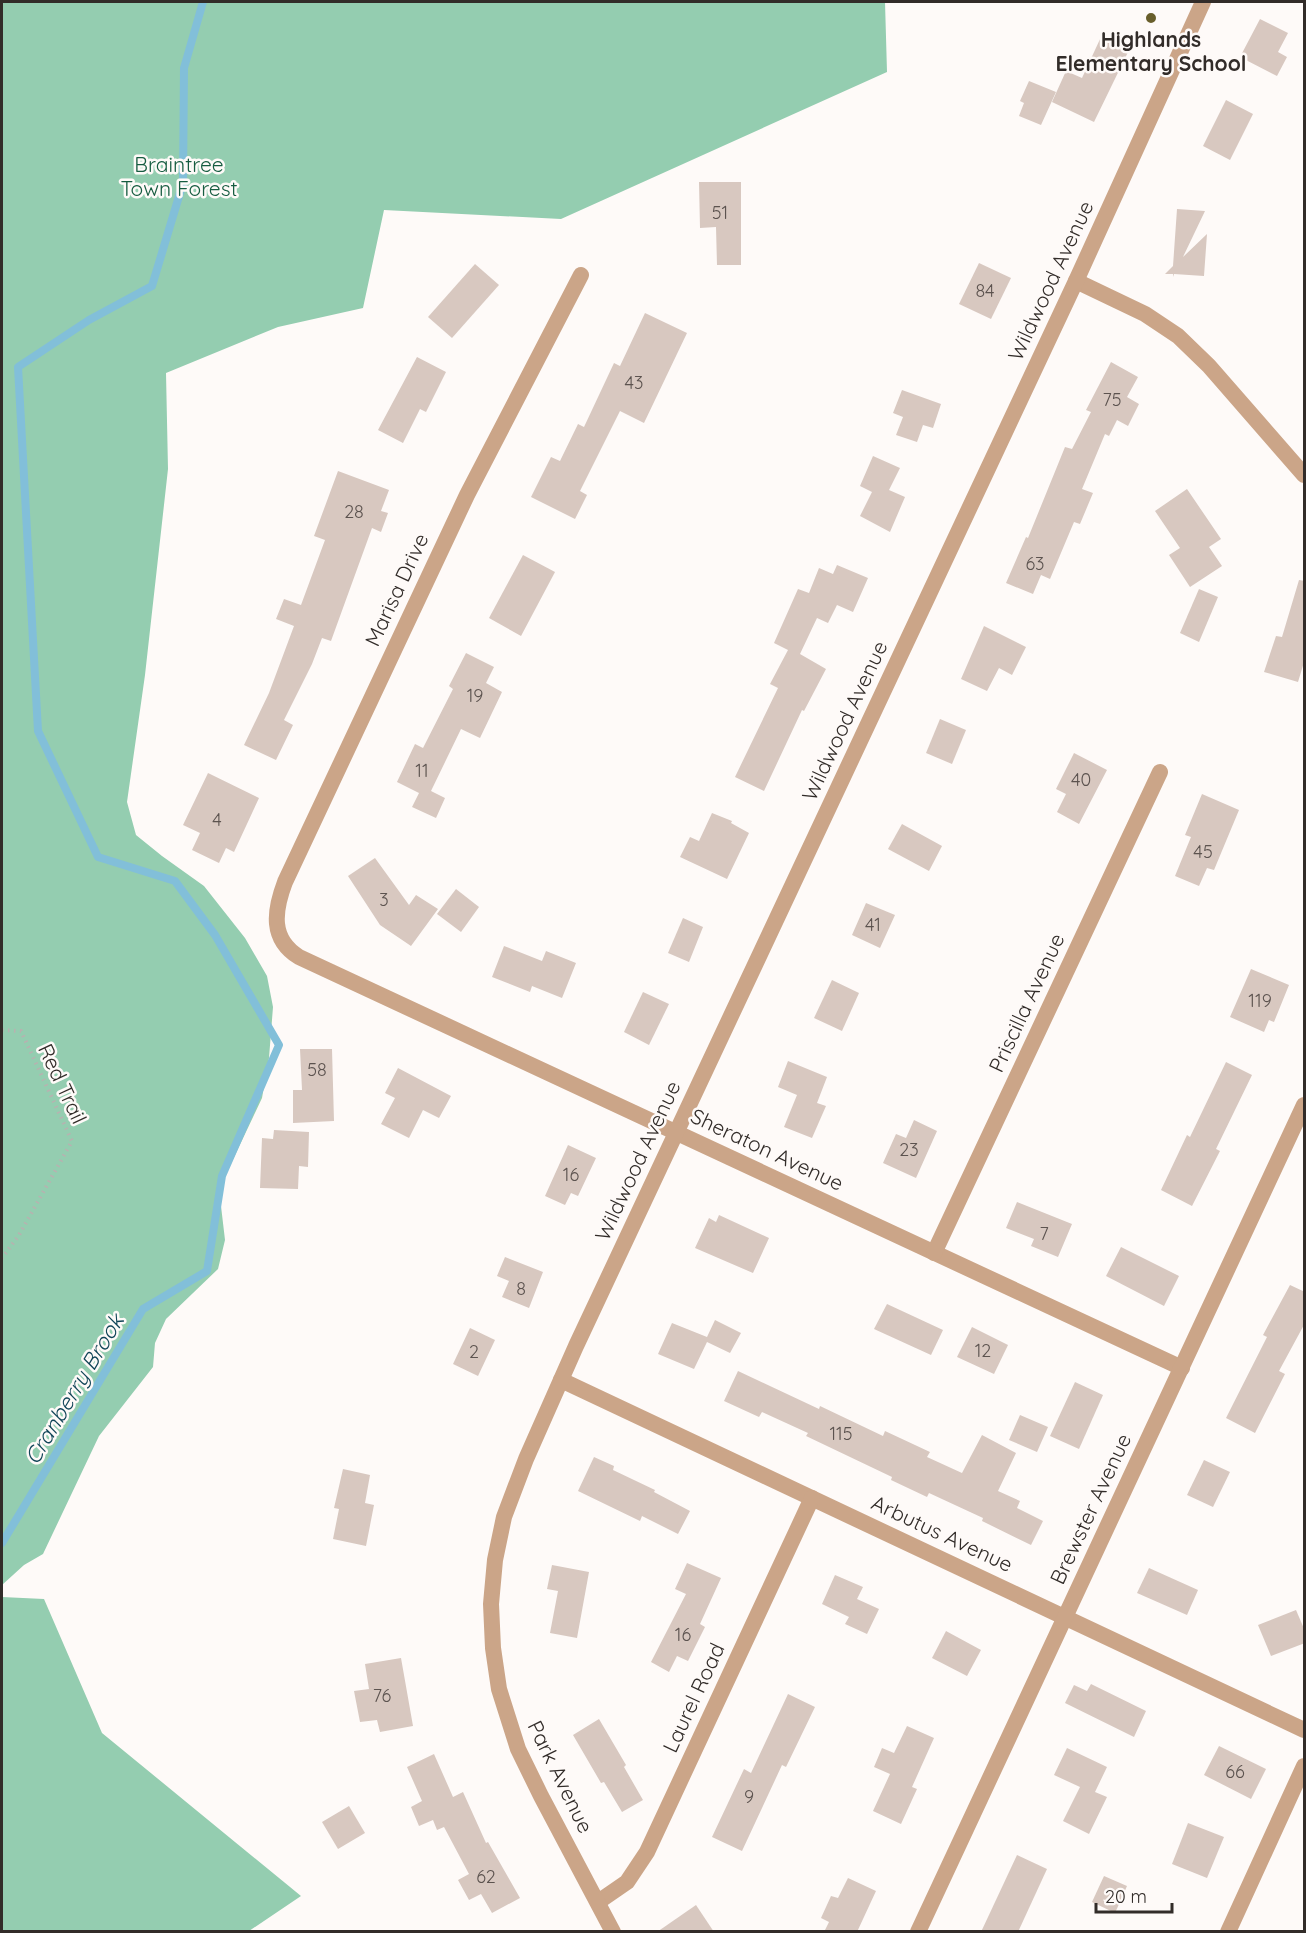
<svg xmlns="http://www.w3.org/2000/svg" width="1306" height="1933" viewBox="0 0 1306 1933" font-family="Quicksand,sans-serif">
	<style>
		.forest { fill: #94cdb0 }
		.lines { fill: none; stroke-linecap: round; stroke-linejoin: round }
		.stream { stroke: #82bfd9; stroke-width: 8 }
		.building { fill: #d8c8c0 }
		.path { stroke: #b7b2b0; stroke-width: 4; stroke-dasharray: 1.5 4.5; stroke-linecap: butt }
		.minor { stroke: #cba588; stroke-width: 16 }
		.tertiary { stroke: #cba588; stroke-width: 16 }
		.poi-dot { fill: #685e2b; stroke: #fefaf8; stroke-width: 2 }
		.labels { text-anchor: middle; stroke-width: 5; stroke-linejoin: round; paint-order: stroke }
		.number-label { font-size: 18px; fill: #5c534f }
		.poi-label { font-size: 21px; font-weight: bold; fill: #322c29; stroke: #fefaf8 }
		.park-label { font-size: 21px; fill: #165c40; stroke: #fefaf8 }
		.street-label { font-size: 21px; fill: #322c29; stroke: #fefaf8 }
		.water-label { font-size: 22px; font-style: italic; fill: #114558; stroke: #fefaf8 }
	</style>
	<rect width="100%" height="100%" fill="#fefaf8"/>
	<g class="forest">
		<path d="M2,2H885L887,72L561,219L384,210L363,308L278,327L166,373L168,469L145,675L127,802L136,835L162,856L204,886L245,938L267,976L273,1007L269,1058L262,1098L219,1189L225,1240L218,1269L166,1319L155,1343L153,1367L99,1436L43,1554L24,1565L2,1585Z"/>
		<path d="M2,1597L44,1599L102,1733L301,1896L249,1931H2Z"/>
	</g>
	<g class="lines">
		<path class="stream" d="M2,1543L143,1309L207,1271L222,1176L279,1045L215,935L175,881L98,857L38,731L18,367L89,320L152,286L183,183L184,68L203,2"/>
	</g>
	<g class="building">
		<path d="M1260,19L1288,33L1278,52L1287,57L1277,76L1240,57Z"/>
		<path d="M1101,37L1129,50L1094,122L1052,102L1066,71L1082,78Z"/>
		<path d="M1029,81L1056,92L1041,125L1019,116L1024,103L1020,101Z"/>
		<path d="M1226,100L1253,114L1230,160L1203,146Z"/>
		<path d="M699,182H741V265H717L716,227L700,228Z"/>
		<path d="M1177,209L1205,211L1183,257L1207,234L1204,276L1174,274L1173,277V274H1165L1173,266Z"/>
		<path d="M979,263L1011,278L991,319L959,304Z"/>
		<path d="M475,264L499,285L452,338L428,317Z"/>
		<path d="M645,313L687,333L644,423L620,411L580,491L587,495L575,519L531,497L551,457L560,461L578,424L584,427L614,363L620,366Z"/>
		<path d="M417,357L446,372L426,412L420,409L403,443L378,430Z"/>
		<path d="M1111,362L1138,377L1127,397L1139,404L1128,426L1117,420L1109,436L1105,434L1082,489L1093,493L1080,524L1074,522L1050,579L1041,575L1033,594L1006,583L1026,537L1028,538L1065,447L1072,449L1091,412L1086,410Z"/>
		<path d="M902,390L941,404L933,428L923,425L917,442L896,435L903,417L893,413Z"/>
		<path d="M873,456L900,468L889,490L905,497L890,532L860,516L872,492L860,486Z"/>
		<path d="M338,471L389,490L381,511L388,513L381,532L372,528L331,641L322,638L312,664L284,720L293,725L276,760L244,745L269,693L294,626L276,619L284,599L301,605L325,540L314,536Z"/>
		<path d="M1187,489L1221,539L1209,547L1222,566L1190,587L1169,555L1180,548L1155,511Z"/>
		<path d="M523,555L555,572L521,636L489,618Z"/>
		<path d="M837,565L868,578L853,612L837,605L828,623L817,618L800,654L826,669L804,711L802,710L764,791L735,777L778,688L770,684L788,650L774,643L798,589L809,593L819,568L833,574Z"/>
		<path d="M1299,580L1305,581V659L1298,682L1264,672L1276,636L1282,637Z"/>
		<path d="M1199,589L1218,597L1199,642L1180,633Z"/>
		<path d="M984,626L1026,647L1012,675L999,668L987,691L961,679Z"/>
		<path d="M466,653L494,667L486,683L502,692L480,738L461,729L431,791L445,798L436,818L412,807L419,793L397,782L415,744L423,748L453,689L449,686Z"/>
		<path d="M940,719L966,730L952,764L926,753Z"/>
		<path d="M1074,753L1107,770L1079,824L1057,812L1066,794L1056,789Z"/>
		<path d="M208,773L259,798L234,852L226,848L219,863L192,850L200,833L183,825Z"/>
		<path d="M1202,794L1239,810L1214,870L1207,868L1199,886L1175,876L1191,837L1185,835Z"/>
		<path d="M712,813L732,821L731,823L749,833L727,879L680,857L690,837L699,841Z"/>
		<path d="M902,824L942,846L929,871L888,849Z"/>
		<path d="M375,858L409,905L416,895L438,909L411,946L380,925L348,876Z"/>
		<path d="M456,889L479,907L461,932L437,914Z"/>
		<path d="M866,903L895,915L880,948L852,935Z"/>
		<path d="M683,918L703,927L689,962L668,953Z"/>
		<path d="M504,946L542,961L546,951L576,963L562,998L532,986L530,992L492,977Z"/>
		<path d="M1251,969L1289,985L1274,1022L1269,1020L1264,1032L1230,1017Z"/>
		<path d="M832,980L859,993L842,1031L814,1018Z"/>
		<path d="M643,992L669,1004L649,1045L624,1032Z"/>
		<path d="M300,1049H332L334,1121L293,1123V1090H302Z"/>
		<path d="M788,1061L827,1077L817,1103L826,1106L812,1138L784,1127L797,1095L778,1087Z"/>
		<path d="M1226,1062L1252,1075L1216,1149L1220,1151L1192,1206L1161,1190L1187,1135L1190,1137Z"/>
		<path d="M398,1068L451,1096L439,1118L423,1110L409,1138L381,1124L395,1098L385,1093Z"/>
		<path d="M914,1120L937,1131L916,1178L883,1163L896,1134L906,1138Z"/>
		<path d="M274,1130L309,1132L308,1167L299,1166L298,1189L260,1188L262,1138L273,1139Z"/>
		<path d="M568,1145L596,1158L578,1196L571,1193L565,1205L545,1196Z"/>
		<path d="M1017,1202L1072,1224L1058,1257L1031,1246L1034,1239L1006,1228Z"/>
		<path d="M719,1215L769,1238L753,1273L695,1248L709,1218L716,1222Z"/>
		<path d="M1121,1247L1179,1276L1164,1306L1106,1276Z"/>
		<path d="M505,1257L543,1272L529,1308L502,1297L509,1281L497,1276Z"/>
		<path d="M1290,1285L1305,1292V1323L1279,1371L1285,1374L1255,1433L1226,1418L1267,1337L1263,1335Z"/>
		<path d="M887,1304L943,1330L931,1355L874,1329Z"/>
		<path d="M715,1320L741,1333L730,1353L707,1342L694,1369L658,1354L672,1323L707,1337Z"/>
		<path d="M972,1327L1008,1345L994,1374L957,1357Z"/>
		<path d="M470,1328L495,1340L478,1376L453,1364Z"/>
		<path d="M738,1371L819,1409L820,1406L883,1436L885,1431L930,1452L927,1457L962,1473L982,1435L1016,1453L998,1491L1020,1501L1017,1508L1043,1521L1031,1545L982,1521L983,1518L929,1493L927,1497L891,1480L892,1477L806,1436L808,1433L762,1412L759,1417L724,1401Z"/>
		<path d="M1075,1382L1103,1395L1079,1449L1050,1436Z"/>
		<path d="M1020,1415L1048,1427L1037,1452L1009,1440Z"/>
		<path d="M594,1457L614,1466L613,1470L655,1490L654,1492L690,1511L678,1534L642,1516L640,1521L578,1491Z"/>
		<path d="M1204,1460L1230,1472L1213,1507L1187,1495Z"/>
		<path d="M343,1469L370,1475L365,1503L374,1505L366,1546L333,1539L339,1509L334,1508Z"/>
		<path d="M687,1563L721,1578L700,1624L705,1627L688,1661L677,1656L669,1672L651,1662L686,1594L675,1589Z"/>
		<path d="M552,1565L589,1572L577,1638L550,1633L558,1591L547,1589Z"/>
		<path d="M1149,1568L1198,1590L1187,1615L1137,1593Z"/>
		<path d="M835,1575L863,1587L857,1599L879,1609L867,1634L845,1624L849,1617L822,1604Z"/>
		<path d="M1296,1610L1305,1631V1643L1271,1656L1258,1625Z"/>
		<path d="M946,1631L981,1650L967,1676L932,1658Z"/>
		<path d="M401,1658L413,1726L380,1732L377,1720L360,1722L354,1691L369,1689L365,1664Z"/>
		<path d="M1091,1684L1146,1711L1134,1737L1065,1703L1074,1685L1087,1691Z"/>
		<path d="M788,1694L815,1707L786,1767L782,1765L742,1851L712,1837L744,1769L751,1773Z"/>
		<path d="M599,1719L626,1765L624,1767L643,1800L622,1812L604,1782L601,1783L573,1735Z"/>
		<path d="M907,1726L934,1738L912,1787L917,1789L901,1824L873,1811L890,1774L874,1767L882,1748L894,1753Z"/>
		<path d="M1219,1746L1266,1769L1251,1799L1204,1775Z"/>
		<path d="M1067,1748L1107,1767L1095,1792L1107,1797L1089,1834L1063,1821L1080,1787L1054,1775Z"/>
		<path d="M434,1754L453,1797L463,1792L486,1843L488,1842L520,1898L492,1913L481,1894L469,1900L458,1880L469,1874L444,1827L437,1830L433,1820L419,1826L411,1807L422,1801L407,1767Z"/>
		<path d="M349,1806L365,1833L338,1849L322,1822Z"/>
		<path d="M1188,1823L1224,1837L1207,1878L1172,1864Z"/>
		<path d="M1017,1855L1047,1869L1018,1932H981Z"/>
		<path d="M1104,1876L1127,1886L1115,1913L1092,1902Z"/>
		<path d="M848,1878L876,1891L857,1932H824L829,1922L821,1918L831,1896L838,1898Z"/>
		<path d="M696,1905L714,1932H657Z"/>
	</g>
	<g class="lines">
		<path class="path" d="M2,1030L21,1031L72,1141L19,1235L2,1258"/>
		<g class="minor">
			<path d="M581,275L467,495L285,882C274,911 270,939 299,957L1182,1368"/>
			<path d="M1076,281L1145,314L1178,336L1209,366L1304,475"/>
			<path d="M934,1253L1160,772"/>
			<path d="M561,1380L1304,1730"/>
			<path d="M598,1902L627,1882L647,1852L812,1498"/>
			<path d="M918,1932L1304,1105"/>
			<path d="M1228,1932L1304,1766"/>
		</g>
		<path class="tertiary" d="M613,1932L541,1796L518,1749L499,1689L493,1648L491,1604L495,1560L504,1517L526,1459L576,1346L1076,281L1203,2"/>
	</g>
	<circle class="poi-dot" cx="1151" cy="18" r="6"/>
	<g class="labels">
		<g class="number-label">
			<text x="720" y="219">51</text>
			<text x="985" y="297">84</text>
			<text x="634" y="389">43</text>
			<text x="1112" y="406">75</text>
			<text x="354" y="518">28</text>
			<text x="1035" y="570">63</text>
			<text x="475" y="702">19</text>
			<text x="422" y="777">11</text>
			<text x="1081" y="786">40</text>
			<text x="217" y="826">4</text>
			<text x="1203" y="858">45</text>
			<text x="384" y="906">3</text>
			<text x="873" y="931">41</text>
			<text x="1260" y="1007">119</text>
			<text x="317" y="1076">58</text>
			<text x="909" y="1156">23</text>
			<text x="571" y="1181">16</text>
			<text x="1044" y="1240">7</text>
			<text x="521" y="1295">8</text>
			<text x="983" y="1357">12</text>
			<text x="474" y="1358">2</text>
			<text x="841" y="1440">115</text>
			<text x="683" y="1641">16</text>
			<text x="382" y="1702">76</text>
			<text x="1235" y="1778">66</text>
			<text x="749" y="1803">9</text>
			<text x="486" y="1883">62</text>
		</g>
		<g class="poi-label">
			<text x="1151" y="47">Highlands<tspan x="1151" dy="24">Elementary School</tspan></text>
		</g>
		<g class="park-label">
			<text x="179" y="172">Braintree<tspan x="179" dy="24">Town Forest</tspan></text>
		</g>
		<g class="street-label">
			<text transform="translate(1051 281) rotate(-65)" y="7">Wildwood Avenue</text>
			<text transform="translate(397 590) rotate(-65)" y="7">Marisa Drive</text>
			<text transform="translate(845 721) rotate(-65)" y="7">Wildwood Avenue</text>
			<text transform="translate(1027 1003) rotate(-65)" y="7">Priscilla Avenue</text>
			<text transform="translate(62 1084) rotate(65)" y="7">Red Trail</text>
			<text transform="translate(767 1150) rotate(25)" y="7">Sheraton Avenue</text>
			<text transform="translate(638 1161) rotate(-65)" y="7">Wildwood Avenue</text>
			<text transform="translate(1091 1509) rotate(-65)" y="7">Brewster Avenue</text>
			<text transform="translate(942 1534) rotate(25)" y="7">Arbutus Avenue</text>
			<text transform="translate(694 1698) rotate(-65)" y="7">Laurel Road</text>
			<text transform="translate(560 1777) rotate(64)" y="7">Park Avenue</text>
		</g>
		<g class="water-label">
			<text transform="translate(74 1389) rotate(-59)" y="8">Cranberry Brook</text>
		</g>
	</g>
	<rect width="1306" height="1933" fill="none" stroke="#322c29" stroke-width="6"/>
	<path d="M1096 1903v9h76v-9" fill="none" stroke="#322c29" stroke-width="3"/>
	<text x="1105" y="1903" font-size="18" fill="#322c29" stroke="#fefaf8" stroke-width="4.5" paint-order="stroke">20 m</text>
</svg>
